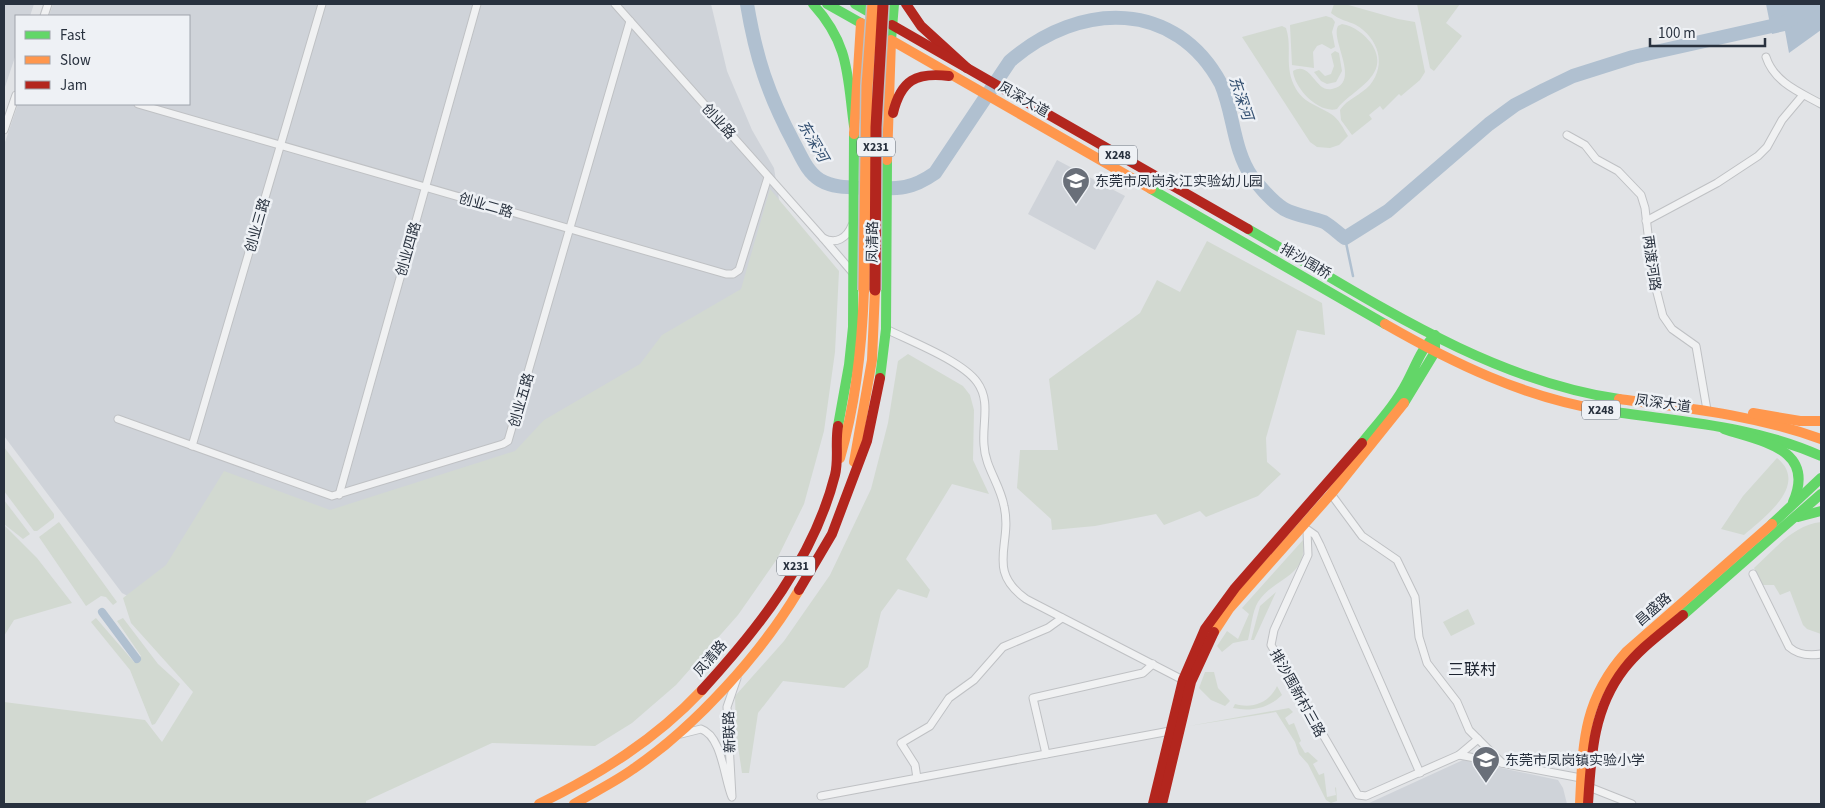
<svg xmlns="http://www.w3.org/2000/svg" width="1825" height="808" viewBox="0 0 1825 808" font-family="'Source Sans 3','Noto Sans SC',sans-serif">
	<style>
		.built { fill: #cfd3d9 }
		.green { fill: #d2d9d1 }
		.water { fill: #b0c0d0 }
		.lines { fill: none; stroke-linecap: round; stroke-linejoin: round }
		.stream { stroke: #b0c0d0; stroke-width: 2.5 }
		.canal { stroke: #b0c0d0; stroke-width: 8 }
		.river { stroke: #b0c0d0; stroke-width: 14 }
		.street-casing { stroke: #bfc1c4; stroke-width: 9 }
		.street { stroke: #f0f1f2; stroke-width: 7 }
		.fast { stroke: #63d668; stroke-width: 10 }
		.slow { stroke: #ff974d; stroke-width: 10 }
		.jam { stroke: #b3261e; stroke-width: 10 }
		.slow-bridge-casing { stroke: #bec0c3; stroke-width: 14; stroke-linecap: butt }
		.jam-bridge-casing { stroke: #bec0c3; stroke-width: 14; stroke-linecap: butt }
		.slow-bridge { stroke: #ff974d; stroke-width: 11 }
		.jam-bridge { stroke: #b3261e; stroke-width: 11 }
		.labels { text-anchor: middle; stroke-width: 5; stroke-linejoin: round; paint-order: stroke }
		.shield { fill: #eef1f5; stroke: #636b75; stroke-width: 1 }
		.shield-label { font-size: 12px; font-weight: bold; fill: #28313e }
		.street-label { font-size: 14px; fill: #28313e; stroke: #eef1f5 }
		.poi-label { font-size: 14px; fill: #28313e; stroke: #eef1f5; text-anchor: start }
		.water-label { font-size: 15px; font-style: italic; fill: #345071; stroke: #eef1f5 }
		.quarter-label { font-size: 16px; fill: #1b222f; stroke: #eef1f5 }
	</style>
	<rect width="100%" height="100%" fill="#e1e3e6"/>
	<g class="built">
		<path d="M4,4H34L30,16H16V54L4,90Z"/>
		<path d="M53,4H711L727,71L752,130L774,168L789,262L774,356L165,616L122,593L4,436V145L18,104H189V16H49Z"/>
		<path d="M1057,160L1125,196L1095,250L1028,214Z"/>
		<path d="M1463,760L1558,780L1563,788L1567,804H1367Z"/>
	</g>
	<g class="green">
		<path d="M1334,4H1345L1398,19L1415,22L1425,72L1420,80L1401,96L1399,94L1383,110L1380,106L1369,115L1372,119L1352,135L1341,120L1340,110C1347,99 1361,95 1370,85C1387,64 1378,38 1356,25C1348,21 1339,20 1331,13Z"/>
		<path d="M1417,4H1460L1446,23L1462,36L1434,71L1430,68Z"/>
		<path d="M1326,16L1332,18L1335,22L1332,32L1335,47L1331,49L1322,44L1317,46L1313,52L1314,68L1292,65L1290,25Z"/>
		<path d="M1342,24C1354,26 1364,34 1371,43C1393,76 1352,89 1337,109C1319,114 1294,88 1293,71C1311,60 1315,93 1332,89C1362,83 1330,40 1338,26Z"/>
		<path d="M1282,26L1286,28C1293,49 1283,66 1296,89C1304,103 1319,106 1331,114C1339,119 1343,128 1348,136L1339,145L1330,148L1317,147L1310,142L1242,37Z"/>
		<path d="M1335,51L1339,53L1342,71L1336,82L1327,84L1321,81L1314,72L1319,70L1325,76L1331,74L1334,66L1331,54Z"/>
		<path d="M770,189L839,271L835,352L824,431L804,504L777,559L738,615L676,685L632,723L595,746L492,743L366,801V804H4V702L145,720L162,742L193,692L131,623L123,598L166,565L224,471L330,510L515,451L544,420L640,364L662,335L741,289Z"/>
		<path d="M1207,241L1322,303L1325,335L1297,330L1266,438L1267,462L1281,474L1258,496L1206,517L1200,511L1164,525L1156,514L1095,526L1052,530L1051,519L1017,488L1020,450H1058L1049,379L1140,313L1157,280L1180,292Z"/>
		<path d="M908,354L963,386L970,395L974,410L973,460L989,494L952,484L906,559L930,590L927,598L898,589L881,612L868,667L844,688L783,681L758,713L749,773H742L736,733L735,696L784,641L830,575L871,489L888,423L898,361Z"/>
		<path d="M4,447L54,514V518L37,531H34L4,491Z"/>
		<path d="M1777,458C1810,485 1763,518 1744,535L1721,529L1743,496Z"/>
		<path d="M4,500L30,534L23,539L4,524Z"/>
		<path d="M59,522L117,602L113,605L106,597L101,596L86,606L39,537Z"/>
		<path d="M1821,522V634L1807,629L1803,625L1790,591L1780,595L1774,585H1762L1754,568C1774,550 1793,525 1821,522Z"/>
		<path d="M4,525L37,558L72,603L14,620L4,636Z"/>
		<path d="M1303,540C1308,578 1274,577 1258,602C1252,612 1251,629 1248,640L1233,643L1222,652L1217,646L1227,631L1238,639L1249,614L1242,608Z"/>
		<path d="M1276,592L1254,640H1251L1260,606Z"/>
		<path d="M1468,609L1475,624L1451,636L1443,622Z"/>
		<path d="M96,618L134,662L141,656L117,621L123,618L158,664L180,684L155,724L152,725L130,670L91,622Z"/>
		<path d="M1205,672H1214L1218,688L1230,701L1225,706L1211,700L1199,688Z"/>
		<path d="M1277,686L1282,695C1269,708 1251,712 1233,708L1235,704C1252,709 1269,703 1277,686Z"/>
		<path d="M1289,708L1293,712L1285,718L1289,725L1294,723L1301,741L1299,743L1305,753L1308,752L1318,761L1313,764L1319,775L1324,773L1327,797L1336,795L1335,788L1336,787L1337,801L1331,803L1326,800L1308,764L1299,754L1295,742L1276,712L1189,726Z"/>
	</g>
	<path class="water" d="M1766,4H1821V30L1789,53L1785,31L1772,34Z"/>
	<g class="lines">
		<path class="stream" d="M1345,238L1353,276"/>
		<path class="canal" d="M102,612L137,659"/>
		<path class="river" d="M747,4C756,58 768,94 794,143C801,156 807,172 820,180C835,189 854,187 871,188C900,189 912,189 935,173L1010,61C1081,0 1176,0 1221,84C1234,114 1233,150 1252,177C1261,188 1271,201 1284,209C1297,216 1311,217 1324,222C1331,226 1338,233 1345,238L1388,211L1489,124L1515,105L1544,90L1573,76L1633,57L1785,23L1812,4"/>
		<defs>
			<g id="street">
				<path d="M615,4L823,238"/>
				<path d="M44,16L48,4"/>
				<path d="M1766,57C1774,82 1799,92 1821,104"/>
				<path d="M138,104L726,274H733L739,270L768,177"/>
				<path d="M4,130L16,95"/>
				<path d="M1567,135L1585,145L1596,159L1618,171L1641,195L1645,208L1653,277L1663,316L1672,329L1696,346L1707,410"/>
				<path d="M1646,221L1717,183L1758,156L1767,147L1782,120L1803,95"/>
				<path d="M852,225C847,238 836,245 823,238L853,273"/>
				<path d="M886,329C910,341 962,361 977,382C991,401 982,423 984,445C985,467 1000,484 1004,506C1013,544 985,570 1026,599L1183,680"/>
				<path d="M118,419L332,496L503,444L508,441L630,21"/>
				<path d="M192,446L322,4"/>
				<path d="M1331,494L1362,536L1397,560L1415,597L1419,637L1427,663L1457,702L1469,730L1502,763"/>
				<path d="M339,495L477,4"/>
				<path d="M1305,528L1315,535L1320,545L1420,773"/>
				<path d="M1307,531L1308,555L1274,630L1271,645L1358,795L1366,796L1459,755L1581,778L1589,787L1632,804"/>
				<path d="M1753,574L1789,647C1798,655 1809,656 1821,654"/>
				<path d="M681,734L701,729C722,736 724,778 732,797L727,707L737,678"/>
				<path d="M1046,754L1033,698L1143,673L1153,664"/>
				<path d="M1459,755L1478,739"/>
				<path d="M917,778L915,765L901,743L930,726L949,698L974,680L1003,647L1048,628L1062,618"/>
				<path d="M821,796L1170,731"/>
			</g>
		</defs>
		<use href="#street" class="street-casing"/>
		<use href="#street" class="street"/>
		<g class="fast">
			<path d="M813,4C850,45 847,75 854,126"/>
			<path d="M827,4L891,40L894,4"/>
			<path d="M855,4L881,19"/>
			<path d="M1151,189L1385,324"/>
			<path d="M1248,229C1365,296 1483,379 1619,399"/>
			<path d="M880,378L886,329L887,160"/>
			<path d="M1602,410C1678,422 1749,424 1821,456"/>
			<path d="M838,426L849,365L853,327L854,134"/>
			<path d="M1724,429C1759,441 1817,448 1793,502"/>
			<path d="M1362,443C1378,423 1395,405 1407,382C1416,365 1421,349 1435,335V352L1404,403"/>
			<path d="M1798,517L1821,511"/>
			<path d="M1772,524L1821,478"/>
			<path d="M1683,615L1821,494"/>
		</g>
		<g class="slow">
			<path d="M854,134L861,23"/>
			<path d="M887,160L891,40L1151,189"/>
			<path d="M1385,324C1453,363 1523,397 1602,410"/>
			<path d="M1619,399C1688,408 1755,415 1821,439"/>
			<path d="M1753,413L1800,421H1821"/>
			<path d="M840,458C856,403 862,347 864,290"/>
			<path d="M854,462L872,360L875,290"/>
			<path d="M1214,632L1229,609L1331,494L1404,403"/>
			<path d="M539,804C600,774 655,740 702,690"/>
			<path d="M574,804C594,792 615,782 633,769C695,727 761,654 799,590"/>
			<path d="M1580,804C1583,742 1583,700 1626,652L1772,524"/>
		</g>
		<g class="jam">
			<path d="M906,4L921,26L967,68"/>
			<path d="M892,25L1248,229"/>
			<path d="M893,113C901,80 916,72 949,76"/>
			<path d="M799,590L832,534L867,441L880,378"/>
			<path d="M702,690C759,628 814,558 835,475C839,459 835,442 838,426"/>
			<path d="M1153,804L1183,680L1205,629L1235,588L1362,443"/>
			<path d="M1162,804L1191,682L1214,632"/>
			<path d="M1588,804C1591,756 1593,709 1624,669C1640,648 1663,632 1683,615"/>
		</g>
		<defs>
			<path id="slow-bridge" d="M864,290L867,86L873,4"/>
			<path id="jam-bridge" d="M875,290L876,127L883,4"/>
		</defs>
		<use href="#slow-bridge" class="slow-bridge-casing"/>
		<use href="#jam-bridge" class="jam-bridge-casing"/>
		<use href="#slow-bridge" class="slow-bridge"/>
		<use href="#jam-bridge" class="jam-bridge"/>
	</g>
	<defs>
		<symbol id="school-pin" viewBox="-11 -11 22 30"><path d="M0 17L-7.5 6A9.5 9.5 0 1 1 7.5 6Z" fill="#696f79" stroke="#eef1f5"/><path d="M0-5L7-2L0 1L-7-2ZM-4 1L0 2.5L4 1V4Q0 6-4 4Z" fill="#fff"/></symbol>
	</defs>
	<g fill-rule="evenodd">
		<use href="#school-pin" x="1060" y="165" width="32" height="43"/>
		<use href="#school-pin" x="1470" y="744" width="32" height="43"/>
	</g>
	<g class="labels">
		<g class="shield">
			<rect x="857" y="137.5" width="38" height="19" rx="4"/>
			<rect x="1099" y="145.5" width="38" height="19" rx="4"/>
			<rect x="1582" y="400.5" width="38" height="19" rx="4"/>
			<rect x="777" y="556.5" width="38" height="19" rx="4"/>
		</g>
		<g class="shield-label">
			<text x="876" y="151">X231</text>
			<text x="1118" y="159">X248</text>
			<text x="1601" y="414">X248</text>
			<text x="796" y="570">X231</text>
		</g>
		<g class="street-label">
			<text transform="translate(1024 99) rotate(30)" y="5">凤深大道</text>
			<text transform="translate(719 121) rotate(48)" y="5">创业路</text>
			<text transform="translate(486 205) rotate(16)" y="5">创业二路</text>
			<text transform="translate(257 225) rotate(-74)" y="5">创业三路</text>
			<text transform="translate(872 242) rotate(-89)" y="5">凤清路</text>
			<text transform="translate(408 249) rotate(-74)" y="5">创业四路</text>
			<text transform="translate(1306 261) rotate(30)" y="5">排沙围桥</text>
			<text transform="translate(1652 263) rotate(82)" y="5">两渡河路</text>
			<text transform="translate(521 400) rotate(-74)" y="5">创业五路</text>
			<text transform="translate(1663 403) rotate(8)" y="5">凤深大道</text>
			<text transform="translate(1653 609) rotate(-41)" y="5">昌盛路</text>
			<text transform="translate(710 658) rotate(-49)" y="5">凤清路</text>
			<text transform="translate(1298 693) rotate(61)" y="5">排沙围新村三路</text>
			<text transform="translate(729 732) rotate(-92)" y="5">新联路</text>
		</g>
		<g class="poi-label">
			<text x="1095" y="186">东莞市凤岗永江实验幼儿园</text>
			<text x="1505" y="765">东莞市凤岗镇实验小学</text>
		</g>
		<g class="water-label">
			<text transform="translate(1241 98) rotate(71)" y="5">东深河</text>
			<text transform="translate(813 141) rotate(60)" y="5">东深河</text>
		</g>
		<g class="quarter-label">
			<text x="1472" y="675">三联村</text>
		</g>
	</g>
	<rect width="1825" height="808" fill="none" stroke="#28313e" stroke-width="10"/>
	<rect x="15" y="15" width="175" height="90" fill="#eef1f5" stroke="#9fa4ac"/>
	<rect x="25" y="31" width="25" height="8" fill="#63d668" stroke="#9fa4ac"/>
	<text x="60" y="40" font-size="15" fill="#28313e">Fast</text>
	<rect x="25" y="56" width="25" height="8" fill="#ff974d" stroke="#9fa4ac"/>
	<text x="60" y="65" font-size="15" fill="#28313e">Slow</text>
	<rect x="25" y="81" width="25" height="8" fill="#b3261e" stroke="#9fa4ac"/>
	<text x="60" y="90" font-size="15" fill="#28313e">Jam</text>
	<path d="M1650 38v8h115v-8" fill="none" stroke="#28313e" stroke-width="2.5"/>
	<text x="1658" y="38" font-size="15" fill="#28313e" stroke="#eef1f5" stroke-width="4" paint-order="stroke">100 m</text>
</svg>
